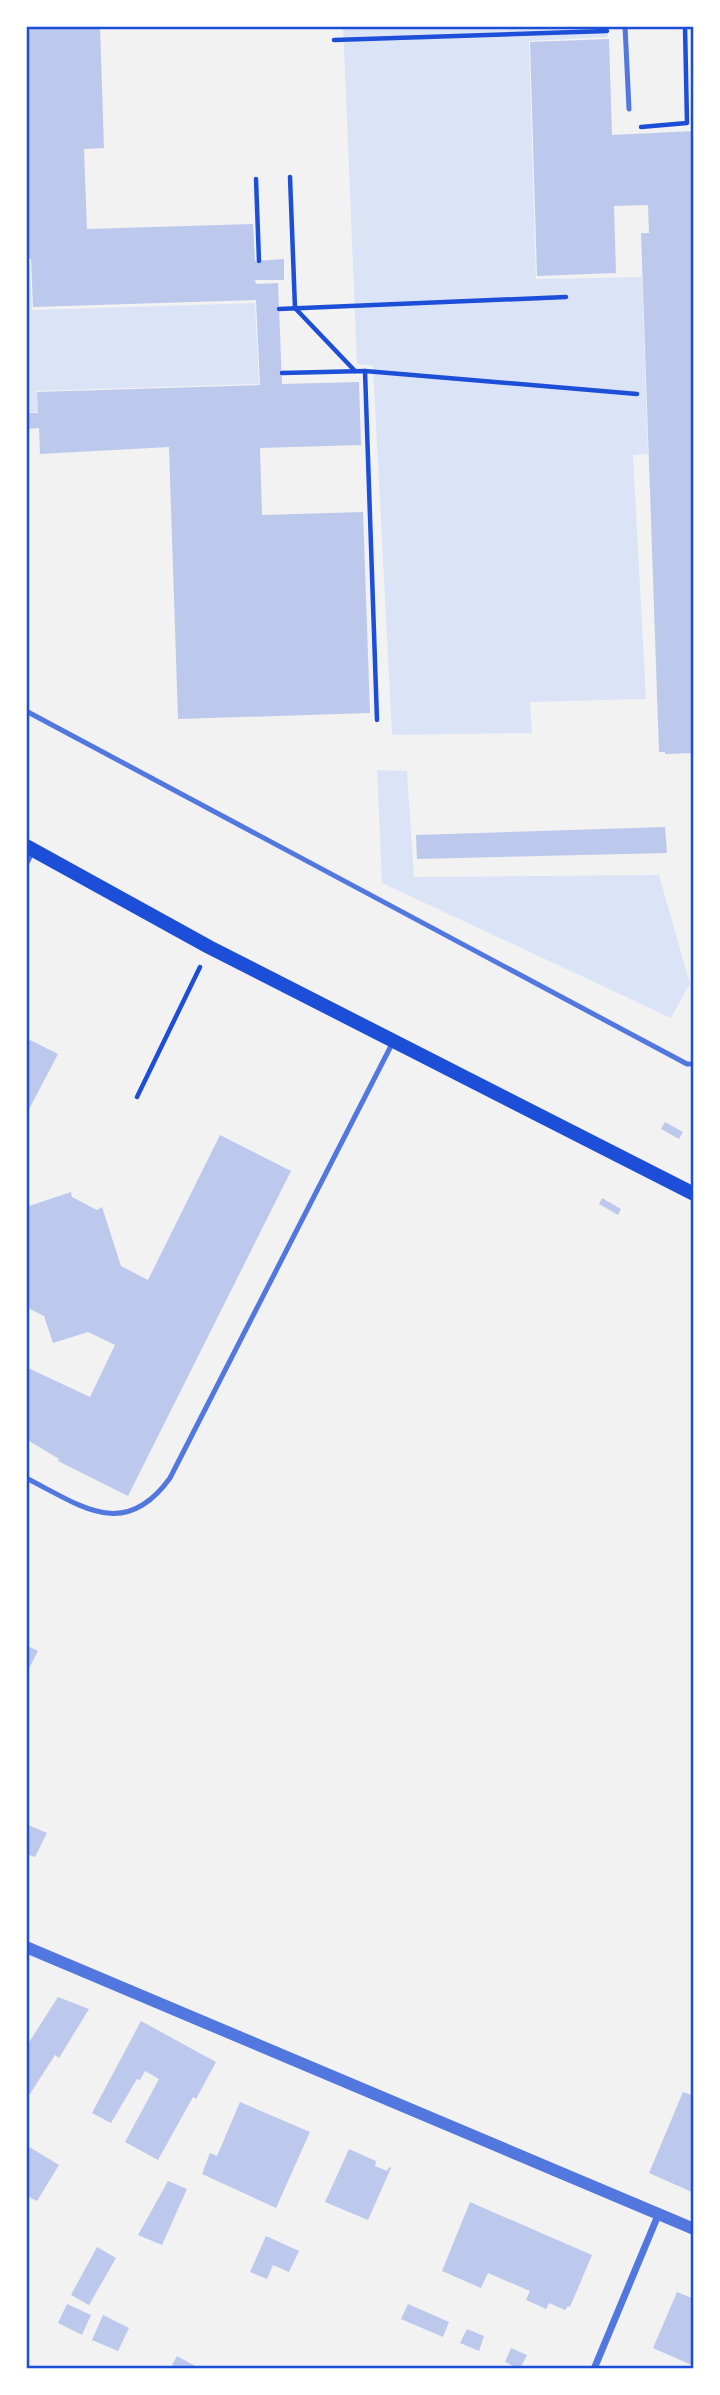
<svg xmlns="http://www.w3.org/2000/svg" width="720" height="2395" viewBox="0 0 720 2395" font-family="Mulish,sans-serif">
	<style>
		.green { fill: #dbe4f7 }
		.building { fill: #bdc9ec }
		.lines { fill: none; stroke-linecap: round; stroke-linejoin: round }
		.path { stroke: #1d4ed8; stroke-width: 4.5 }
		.service { stroke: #5277de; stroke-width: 5 }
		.minor { stroke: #5277de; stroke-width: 7 }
		.tertiary { stroke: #5277de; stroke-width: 12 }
		.secondary { stroke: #1d4ed8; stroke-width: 14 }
		.neatline { fill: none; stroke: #1d4ed8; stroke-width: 2.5 }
	</style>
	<rect width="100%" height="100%" fill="#f2f2f2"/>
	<g class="green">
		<path d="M343,26H607L608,37L529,41L536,279L642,277L648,454L633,455L646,699L530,702L532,733L392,735L373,366L357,364Z"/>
		<path d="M26,262H30L32,310L255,303L259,384L37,391L38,412L26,413Z"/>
		<path d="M377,770L407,771L414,877L659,875L690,984L671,1018L382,883Z"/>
	</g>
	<g class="building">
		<path d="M26,26H100L104,148L84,149L87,229L253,224L255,261L284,259V280H255L256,284L278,283L282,384L359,382L361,445L260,448L262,515L363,512L370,713L178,719L169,447L40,454L39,428L26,429V413H38L37,392L260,385L256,300L33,307L31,259H26Z"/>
		<path d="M609,39L612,135L694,131V753L665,754V752H659L641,233H649L648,205L614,206L616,273L537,276L530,42Z"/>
		<path d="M665,827L667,853L417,859L416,835Z"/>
		<path d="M26,1038L58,1054L26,1115Z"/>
		<path d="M665,1122L683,1132L679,1139L661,1129Z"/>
		<path d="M220,1135L291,1171L128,1496L58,1461L59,1459L26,1439V1367L90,1397L115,1345L88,1332L53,1343L44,1316L26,1307V1207L71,1192L72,1197L97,1210L102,1207L121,1266L148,1280Z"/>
		<path d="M602,1198L621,1209L618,1215L599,1204Z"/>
		<path d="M26,1645L38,1651L26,1674Z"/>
		<path d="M26,1824L47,1833L35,1857L30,1855L26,1863Z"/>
		<path d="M58,1997L89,2009L59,2058L55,2055L26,2100V2047Z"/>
		<path d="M141,2021L216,2062L196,2099L193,2097L158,2160L125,2142L159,2079L145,2071L140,2080L137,2079L111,2123L92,2113Z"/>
		<path d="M683,2092L694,2096V2193L649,2173Z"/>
		<path d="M240,2102L310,2132L276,2208L202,2174L210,2153L217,2156Z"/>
		<path d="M26,2145L59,2165L37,2201L26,2195Z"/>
		<path d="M349,2149L376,2161L375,2166L387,2171L389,2167L391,2168L368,2220L325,2202Z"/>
		<path d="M168,2181L187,2189L162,2245L138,2235Z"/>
		<path d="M470,2202L592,2255L570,2307L568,2306L565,2310L549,2303L546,2309L526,2300L530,2291L488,2273L481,2288L442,2271Z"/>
		<path d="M266,2236L299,2251L289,2272L273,2265L267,2279L250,2272Z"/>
		<path d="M97,2247L116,2258L89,2305L71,2295Z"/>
		<path d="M677,2292L694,2299V2366L653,2348Z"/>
		<path d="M67,2304L91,2315L82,2335L58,2323Z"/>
		<path d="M408,2304L449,2322L443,2337L401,2319Z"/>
		<path d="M103,2315L129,2328L118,2351L92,2340Z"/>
		<path d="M467,2329L484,2336L479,2351L460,2343Z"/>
		<path d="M511,2348L527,2355L520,2369L505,2362Z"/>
		<path d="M177,2356L201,2369H170Z"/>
	</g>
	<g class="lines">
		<g class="path">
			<path d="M334,40L607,31"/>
			<path d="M641,127L687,123L685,26"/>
			<path d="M290,177L295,308L355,371"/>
			<path d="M256,179L259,261"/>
			<path d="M279,309L566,297"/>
			<path d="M365,371L377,720"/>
			<path d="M282,373L365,371L637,394"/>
			<path d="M137,1097L200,967"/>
		</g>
		<g class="service">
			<path d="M625,26L629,109"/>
			<path d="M26,711L687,1064H694"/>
			<path d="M26,865L32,853"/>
			<path d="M26,1478C80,1505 124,1542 170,1478L393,1042"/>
		</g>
		<path class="minor" d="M594,2369L659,2213"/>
		<path class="tertiary" d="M26,1947L694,2229"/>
		<path class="secondary" d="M26,846L209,947L694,1194"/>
	</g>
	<rect width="720" height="2395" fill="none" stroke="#ffffff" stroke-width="56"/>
	<rect x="28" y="28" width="664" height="2339" class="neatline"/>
</svg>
